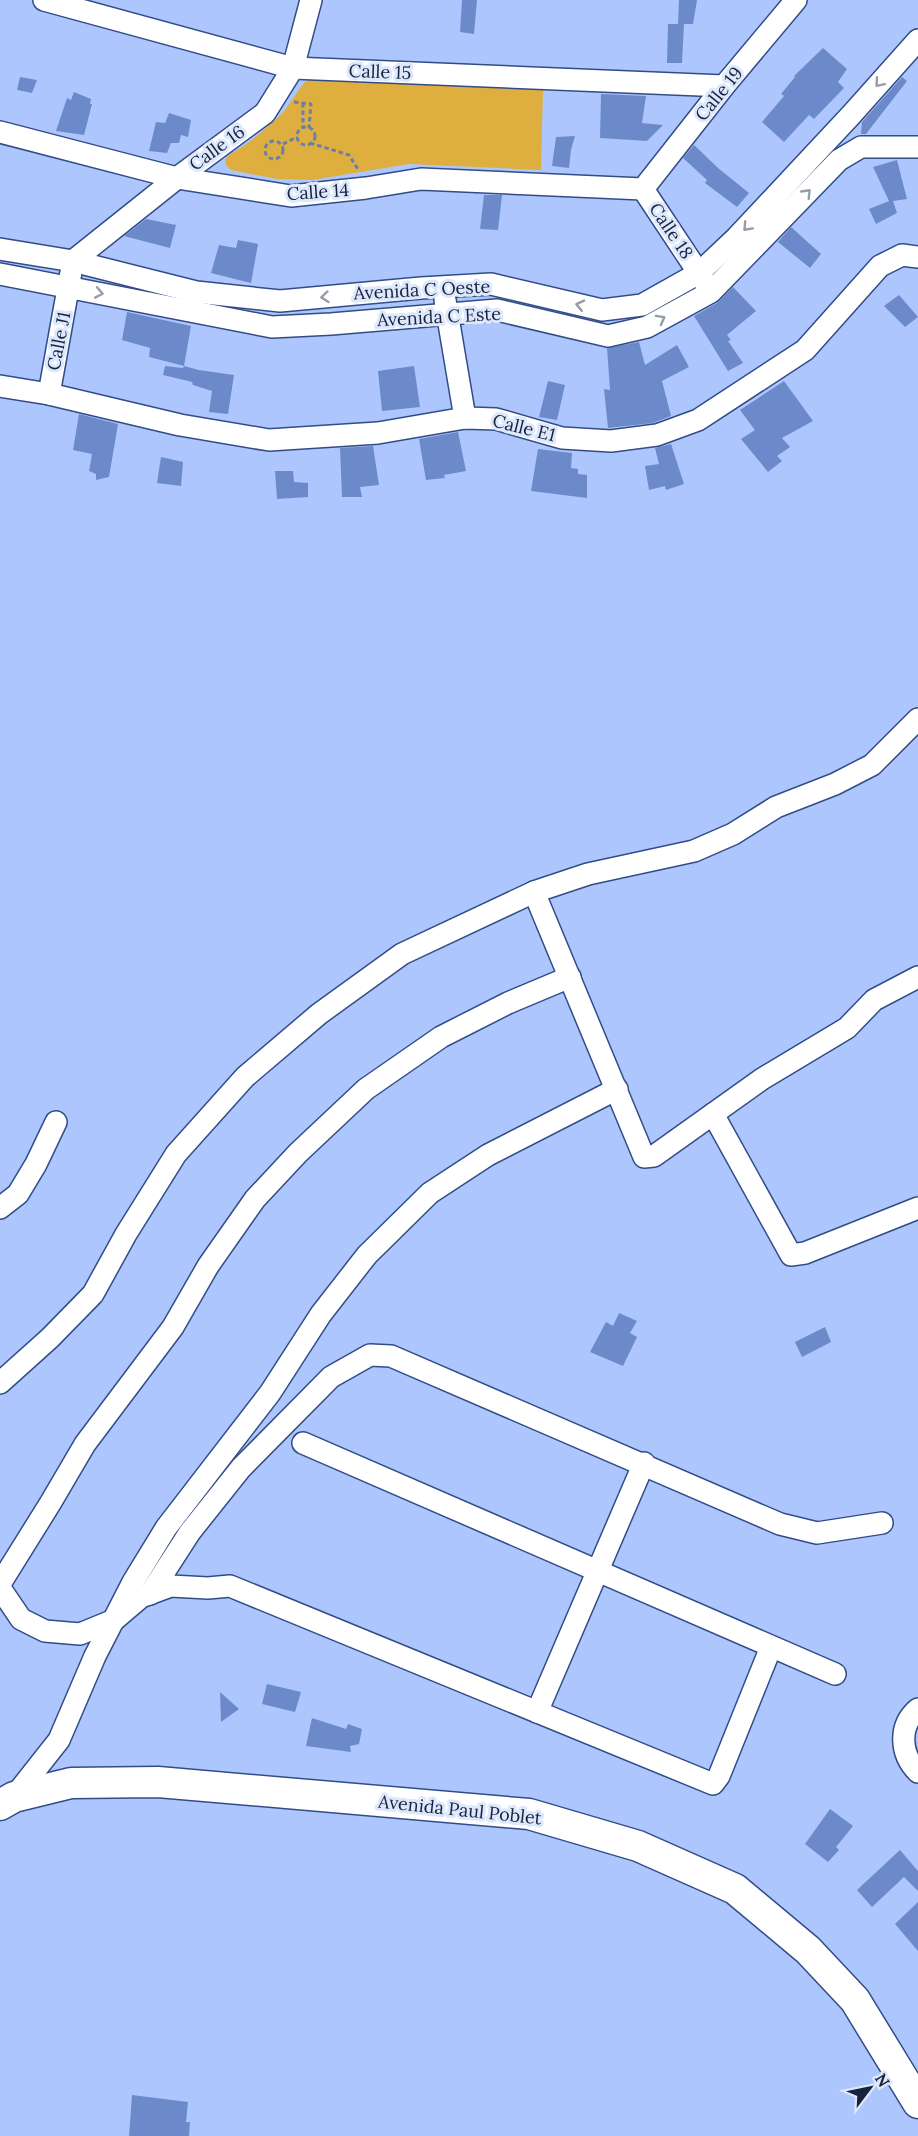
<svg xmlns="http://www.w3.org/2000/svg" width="918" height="2136" viewBox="0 0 918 2136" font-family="Lora,serif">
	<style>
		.green { fill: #deae3e }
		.building { fill: #6c8aca }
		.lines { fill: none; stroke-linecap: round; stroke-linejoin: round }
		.minor-casing { stroke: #324c87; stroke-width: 24 }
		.secondary-casing { stroke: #324c87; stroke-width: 33 }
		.path { stroke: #6b7fa9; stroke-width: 3; stroke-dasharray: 4.5 3; stroke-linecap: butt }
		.minor { stroke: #fff; stroke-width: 21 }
		.secondary { stroke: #fff; stroke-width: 30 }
		.oneway { stroke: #979ca8 }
		.labels { text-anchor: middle; stroke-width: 6; stroke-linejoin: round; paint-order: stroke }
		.street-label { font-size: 18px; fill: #17233d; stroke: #dee8fd }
	</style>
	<rect width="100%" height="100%" fill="#adc7fe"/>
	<path class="green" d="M310,77L543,89L541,170L409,164L312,180L277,179L231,170L226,165L225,160L229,155C248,144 269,127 284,111C293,100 299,87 310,77Z"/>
	<g class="building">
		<path d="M462,0H477L474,34L460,32Z"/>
		<path d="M679,0H697L693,24H684L682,63H667L668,24H678Z"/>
		<path d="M823,48L847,69L838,82L844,88L814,119L809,115L784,142L762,122L784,96L781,94L795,77L794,76Z"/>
		<path d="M20,77L37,80L32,93L17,90Z"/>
		<path d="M902,77L907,81L866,134H861L862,122Z"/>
		<path d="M74,92L91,99L90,104H92L84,135L56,131L67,98L71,100Z"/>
		<path d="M601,94L646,96L642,123L663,125L647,141L600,138Z"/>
		<path d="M169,113L191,120L188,137L181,135L179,143H171L167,153L149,151L156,122L165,123Z"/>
		<path d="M575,136L571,150L569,168L552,166L556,137Z"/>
		<path d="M694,145L718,168L749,193L737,207L705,183L707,180L683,158Z"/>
		<path d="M897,160L907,199L893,201L897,213L876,224L869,209L889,201L873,167Z"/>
		<path d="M484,195H502L498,230L480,229Z"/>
		<path d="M146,219L176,225L170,248L124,236Z"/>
		<path d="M791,227L821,254L810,268L778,242Z"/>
		<path d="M238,240L258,244L251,283L211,273L219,245L236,248Z"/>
		<path d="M733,287L756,311L727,335L731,340L728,341L743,363L728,371L694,316L717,303Z"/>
		<path d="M899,295L918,317L905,327L884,306Z"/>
		<path d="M127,312L191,326L184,366L149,357L150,348L122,340Z"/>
		<path d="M639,342L645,365L677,345L689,367L662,381L671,416L653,423L608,428L604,389L610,390L607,348Z"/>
		<path d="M165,366L183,368L184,366L199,370L234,375L228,414L209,412L212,391L193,385L192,382L163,375Z"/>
		<path d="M414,366L420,407L382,411L378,371Z"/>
		<path d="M548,381L565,385L557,420L539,417Z"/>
		<path d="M784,381L813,421L782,438L790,447L777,456L782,461L768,472L741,439L755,430L740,410Z"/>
		<path d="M79,414L118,424L109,477L96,480V474L89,471L92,454L73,450Z"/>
		<path d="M458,432L466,471L444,475L445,478L426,480L419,439Z"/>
		<path d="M671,444L684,484L666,490L665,486L649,490L645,466L659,464L655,448Z"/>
		<path d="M373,446L379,485L360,487L362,497H342L340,448Z"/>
		<path d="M538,449L572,453L571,468L578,469V474L587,475V498L531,491Z"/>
		<path d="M161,457L183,462L181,486L157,483Z"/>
		<path d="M275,471H293L294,482L308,483V497L277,499Z"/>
		<path d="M619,1313L637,1321L630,1333L637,1337L623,1366L590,1352L606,1322L613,1326Z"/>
		<path d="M825,1327L831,1342L802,1357L795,1342Z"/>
		<path d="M267,1684L301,1692L295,1712L262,1704Z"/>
		<path d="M220,1692L239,1709L221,1722Z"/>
		<path d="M312,1718L346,1729L348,1724L362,1729L359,1744L350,1746L351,1752L306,1746Z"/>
		<path d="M830,1809L853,1826L836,1847L839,1850L828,1862L805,1844Z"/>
		<path d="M900,1850L918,1871V1891L904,1877L872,1907L857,1890Z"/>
		<path d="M918,1902V1951L895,1924Z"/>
		<path d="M132,2095L188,2102L186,2122H190L189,2136H129Z"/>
	</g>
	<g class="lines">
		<defs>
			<g id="minor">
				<path d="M44,0L293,68L724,86"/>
				<path d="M0,132L177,178L291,196L366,188L421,179L643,189"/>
				<path d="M643,189L724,86L796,0"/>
				<path d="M643,189L706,284"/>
				<path d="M0,249L73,261L196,292L280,301L421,288L491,284L602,310L642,305L699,273L737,237L852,114L918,40"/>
				<path d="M0,274L272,327L331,324L497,310L608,336L647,327L711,292L839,160L861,147H918"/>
				<path d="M445,300L465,418"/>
				<path d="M0,386L49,394L180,425L269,440L378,433L465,418L496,419L562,438L611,441L657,435L698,420L805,350L880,266L902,255L918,257"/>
				<path d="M49,394L73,261L177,178L265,113L293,68L311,0"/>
				<path d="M534,892L644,1157L654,1156L762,1079L847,1028L874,1000L918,977"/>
				<path d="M713,1114L791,1255L805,1253L918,1208"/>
				<path d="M0,1208L18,1194L36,1164L56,1122"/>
				<path d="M0,1383L50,1338L93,1294L126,1234L176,1154L245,1077L319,1014L402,954L534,892L588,874L694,851L733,834L776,807L835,784L872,765L918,719"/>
				<path d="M303,1443L835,1674"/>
				<path d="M0,1584L51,1502L85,1444L173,1327L208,1266L255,1199L298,1153L366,1089L441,1037L508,1003L570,977"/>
				<path d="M0,1588L21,1619L45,1631L80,1634L114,1620L141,1597L171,1586L208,1588L230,1586L713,1784L719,1776L771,1647"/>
				<path d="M150,1594L190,1532L241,1468L331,1377L370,1355L391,1356L780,1524L817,1533L882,1523"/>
				<path d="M918,1709C898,1726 900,1754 918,1772"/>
				<path d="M537,1712L644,1463"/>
				<path d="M14,1797L59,1740L95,1656L133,1582L166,1528L270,1393L321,1314L367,1255L430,1193L488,1155L617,1089"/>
			</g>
			<path id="secondary" d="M0,1805L14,1797L71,1783L158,1782L529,1814L638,1846L735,1889L808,1950L855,2000L918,2103"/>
		</defs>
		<use href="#minor" class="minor-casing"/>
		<use href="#secondary" class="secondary-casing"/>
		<g class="path">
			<path d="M294,102L311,104L309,128"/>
			<path d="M303,103V128"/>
			<circle cx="306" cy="136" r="9"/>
			<circle cx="274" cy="150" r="9"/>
			<path d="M310,143L349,155L359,171"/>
			<path d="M283,144L297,137"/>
		</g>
		<use href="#minor" class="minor"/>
		<use href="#secondary" class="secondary"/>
	</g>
	<defs><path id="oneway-chevron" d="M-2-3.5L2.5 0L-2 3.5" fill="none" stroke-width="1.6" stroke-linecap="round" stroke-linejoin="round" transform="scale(1.5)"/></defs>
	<g class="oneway">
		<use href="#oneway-chevron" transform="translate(879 83) rotate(131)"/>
		<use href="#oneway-chevron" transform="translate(807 193) rotate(-46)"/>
		<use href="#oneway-chevron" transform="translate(747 227) rotate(133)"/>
		<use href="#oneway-chevron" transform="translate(99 293) rotate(11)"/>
		<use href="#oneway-chevron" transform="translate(325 297) rotate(174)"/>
		<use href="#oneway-chevron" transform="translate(580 305) rotate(-167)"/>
		<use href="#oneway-chevron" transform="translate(661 319) rotate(-29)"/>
	</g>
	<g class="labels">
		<g class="street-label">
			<text transform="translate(380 72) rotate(2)" y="6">Calle 15</text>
			<text transform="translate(719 94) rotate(-51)" y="6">Calle 19</text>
			<text transform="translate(217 148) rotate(-36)" y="6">Calle 16</text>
			<text transform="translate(318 192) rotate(-4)" y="6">Calle 14</text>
			<text transform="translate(671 231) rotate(56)" y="6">Calle 18</text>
			<text transform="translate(422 290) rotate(-3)" y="6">Avenida C Oeste</text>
			<text transform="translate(439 317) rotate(-3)" y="6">Avenida C Este</text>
			<text transform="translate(59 341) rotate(-79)" y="6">Calle J1</text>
			<text transform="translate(524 428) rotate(14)" y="6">Calle E1</text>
			<text transform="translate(460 1810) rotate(6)" y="6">Avenida Paul Poblet</text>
		</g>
	</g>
	<g transform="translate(870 2088) rotate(58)" stroke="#dee8fd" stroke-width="4.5" paint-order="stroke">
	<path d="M0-4.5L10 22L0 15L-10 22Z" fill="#17233d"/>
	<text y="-9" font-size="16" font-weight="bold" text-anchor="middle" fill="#17233d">N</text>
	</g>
</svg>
